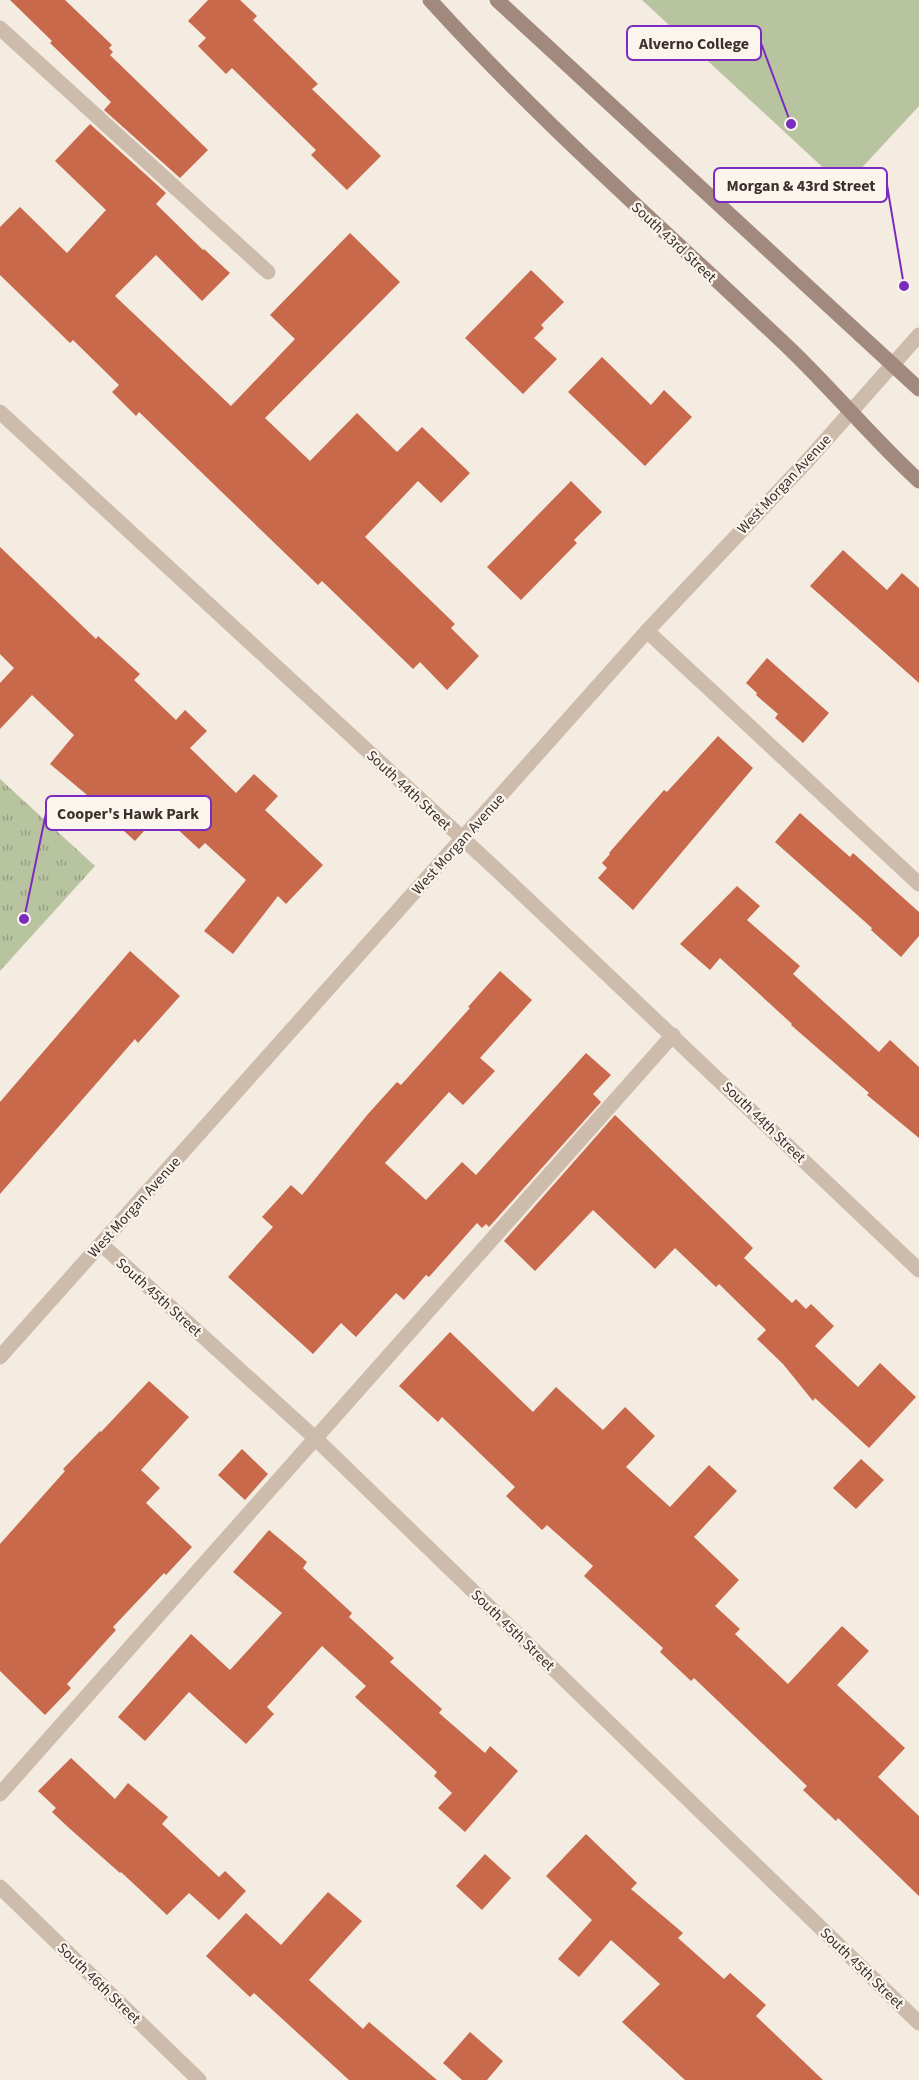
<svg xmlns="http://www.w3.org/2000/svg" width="919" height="2080" viewBox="0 0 919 2080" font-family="'Source Sans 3',sans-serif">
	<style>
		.green { fill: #b8c4a0 }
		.park { fill: url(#park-tufts) }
		.building { fill: #c8694b }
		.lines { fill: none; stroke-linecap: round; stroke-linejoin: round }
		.service { stroke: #cdbbac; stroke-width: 15 }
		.minor { stroke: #cdbbac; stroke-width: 15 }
		.tertiary { stroke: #cdbbac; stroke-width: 15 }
		.secondary { stroke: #a18a7d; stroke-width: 15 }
		.labels { text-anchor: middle; stroke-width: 4.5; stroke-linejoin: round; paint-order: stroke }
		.street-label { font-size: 15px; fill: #3b302b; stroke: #fbf5ee }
		.leader { fill: none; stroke: #7b2cbf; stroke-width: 2 }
		.callout-dot { fill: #7b2cbf; stroke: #fbf5ee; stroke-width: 2 }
		.callout { fill: #fbf5ee; stroke: #7b2cbf; stroke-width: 2 }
		.callout-label { font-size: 16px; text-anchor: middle; font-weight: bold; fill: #3b302b }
	</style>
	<defs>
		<pattern id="park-tufts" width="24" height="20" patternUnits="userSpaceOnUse" patternTransform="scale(1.5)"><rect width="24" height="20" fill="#b8c4a0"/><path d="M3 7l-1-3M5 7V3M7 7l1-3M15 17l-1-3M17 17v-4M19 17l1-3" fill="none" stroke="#97a083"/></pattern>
	</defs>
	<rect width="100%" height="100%" fill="#f4ebe1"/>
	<path class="green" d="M642,0H919V106L844,187Z"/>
	<path class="park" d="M0,779L95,866L0,971Z"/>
	<g class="building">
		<path d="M10,0H65L112,45L109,48L113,52L110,55L208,150L180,178L104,110L111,102L50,43L52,41Z"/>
		<path d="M208,0H240L257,16L253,20L318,84L312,89L381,156L347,190L311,155L316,150L232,68L226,74L198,46L206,38L188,21Z"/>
		<path d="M90,124L166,193L156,204L203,250L204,249L230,273L202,301L156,255L115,296L231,406L295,339L270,315L350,233L400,282L265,418L310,461L357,413L397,452L422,427L470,473L441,503L418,481L365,537L455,624L451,628L479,656L447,690L420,662L413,669L322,581L318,585L139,412L136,416L112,392L119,385L73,340L70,343L0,275V227L20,207L67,253L106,210L55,161Z"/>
		<path d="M531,270L564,302L541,325L544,328L534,338L557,359L523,394L465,338Z"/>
		<path d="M602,357L651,405L664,390L692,417L645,466L568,392Z"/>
		<path d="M571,481L602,512L574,540L577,543L521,600L487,567Z"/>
		<path d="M0,547L96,639L98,636L140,674L134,680L176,720L185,710L207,731L190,748L236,793L254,774L278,796L265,810L323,865L286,904L278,896L233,954L204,931L246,880L205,843L199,849L160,813L135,841L103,812L105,810L50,764L74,735L32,695L0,729V683L14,668L0,654Z"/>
		<path d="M843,550L887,590L902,573L919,588V683L810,586Z"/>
		<path d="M767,658L829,713L803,743L775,718L778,714L756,695L757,693L746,683Z"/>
		<path d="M718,736L753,768L633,910L598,878L607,868L602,863L610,854L609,853L664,790L667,792Z"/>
		<path d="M800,813L850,857L853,853L919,912V936L901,957L871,930L872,928L775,842Z"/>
		<path d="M737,886L760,906L747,920L800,966L793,974L879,1052L890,1040L919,1067V1138L867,1095L869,1093L791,1025L792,1024L720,958L710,970L680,944Z"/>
		<path d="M130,951L180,996L138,1043L135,1039L0,1194V1102Z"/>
		<path d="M500,971L532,1000L480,1058L495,1071L463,1105L449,1092L385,1163L426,1200L462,1162L476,1175L586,1053L611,1075L593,1094L601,1102L489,1227L486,1224L482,1228L477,1223L429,1277L426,1275L404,1300L396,1293L356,1337L341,1323L313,1354L228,1277L273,1227L262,1217L291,1185L302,1195L368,1114L397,1082L401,1085L470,1008L468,1007Z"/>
		<path d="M615,1115L753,1248L744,1258L792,1303L796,1299L806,1309L811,1304L834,1326L815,1346L858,1387L880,1363L916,1397L869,1448L815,1398L813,1401L783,1364L757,1339L766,1330L719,1284L716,1287L675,1248L655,1269L593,1210L535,1271L504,1241Z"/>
		<path d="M450,1332L533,1412L556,1387L603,1430L625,1407L655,1436L626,1467L670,1507L709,1465L737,1491L694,1537L739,1580L715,1606L740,1629L735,1634L788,1684L842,1626L869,1651L837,1685L905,1748L878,1777L919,1816V1896L838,1818L836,1821L803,1790L807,1786L694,1678L691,1681L660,1652L663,1648L584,1576L593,1566L547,1525L542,1530L506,1496L515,1487L442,1417L438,1422L399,1386Z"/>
		<path d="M149,1381L189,1417L141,1470L160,1488L146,1503L192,1547L166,1575L164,1573L113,1627L116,1630L67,1684L71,1688L45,1715L0,1671V1544L65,1471L63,1469L100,1431L101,1432Z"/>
		<path d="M242,1449L268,1474L245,1500L218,1475Z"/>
		<path d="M861,1459L884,1480L856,1509L833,1488Z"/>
		<path d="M269,1530L307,1562L303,1568L352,1613L349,1617L394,1658L390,1662L442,1709L439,1713L485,1753L490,1746L518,1771L465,1832L438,1808L452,1793L434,1776L437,1772L355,1697L366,1686L322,1646L267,1707L274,1714L246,1744L189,1692L145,1741L118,1717L191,1634L230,1670L282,1613L233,1572Z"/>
		<path d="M71,1758L115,1799L128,1783L168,1817L162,1824L219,1877L225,1871L246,1891L219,1920L189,1893L167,1915L121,1872L120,1873L69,1828L52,1812L56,1808L38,1791Z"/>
		<path d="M586,1834L637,1883L631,1889L683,1933L678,1938L724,1979L730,1973L766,2005L756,2016L823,2080H685L622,2022L660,1984L611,1940L579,1977L558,1959L592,1920L546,1876Z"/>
		<path d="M485,1854L511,1878L482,1910L456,1886Z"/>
		<path d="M328,1892L362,1921L309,1980L363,2029L369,2022L437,2080H349L254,1993L250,1997L206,1956L246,1913L281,1945Z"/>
		<path d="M470,2032L503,2061L487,2080H462L443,2063Z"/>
	</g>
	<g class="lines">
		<g class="service">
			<path d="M0,28L268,272"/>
			<path d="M647,631L919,884"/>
			<path d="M0,1794L673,1035"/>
		</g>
		<g class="minor">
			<path d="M0,412L499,872L919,1270"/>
			<path d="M101,1244L315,1438L919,2023"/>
			<path d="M0,1887L199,2080"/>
		</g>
		<path class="tertiary" d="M0,1357L647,631L808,460L919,335"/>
		<g class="secondary">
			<path d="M430,0C542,124 668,233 789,348C834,391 873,439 919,481"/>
			<path d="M497,0L919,389"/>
		</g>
	</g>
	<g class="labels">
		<g class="street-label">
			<text transform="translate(674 242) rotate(43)" y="5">South 43rd Street</text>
			<text transform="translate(784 484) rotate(-47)" y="5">West Morgan Avenue</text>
			<text transform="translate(409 790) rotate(43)" y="5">South 44th Street</text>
			<text transform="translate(458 844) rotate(-48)" y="5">West Morgan Avenue</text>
			<text transform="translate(764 1122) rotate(44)" y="5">South 44th Street</text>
			<text transform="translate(134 1207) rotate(-48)" y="5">West Morgan Avenue</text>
			<text transform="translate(159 1297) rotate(42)" y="5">South 45th Street</text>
			<text transform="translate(513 1630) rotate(44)" y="5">South 45th Street</text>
			<text transform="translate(862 1968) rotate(44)" y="5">South 45th Street</text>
			<text transform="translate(99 1983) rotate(44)" y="5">South 46th Street</text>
		</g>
	</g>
	<path class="leader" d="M791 124L761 43M904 286L887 185M24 919L46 813"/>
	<g class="callout-dot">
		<circle cx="791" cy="124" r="6"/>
		<circle cx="904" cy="286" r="6"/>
		<circle cx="24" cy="919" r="6"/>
	</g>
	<g class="callout">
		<rect x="627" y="26" width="134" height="34" rx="6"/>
		<rect x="714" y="168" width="173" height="34" rx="6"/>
		<rect x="46" y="796" width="165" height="34" rx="6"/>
	</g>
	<g class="callout-label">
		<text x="694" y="49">Alverno College</text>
		<text x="801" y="191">Morgan &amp; 43rd Street</text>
		<text x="128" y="819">Cooper's Hawk Park</text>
	</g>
</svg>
